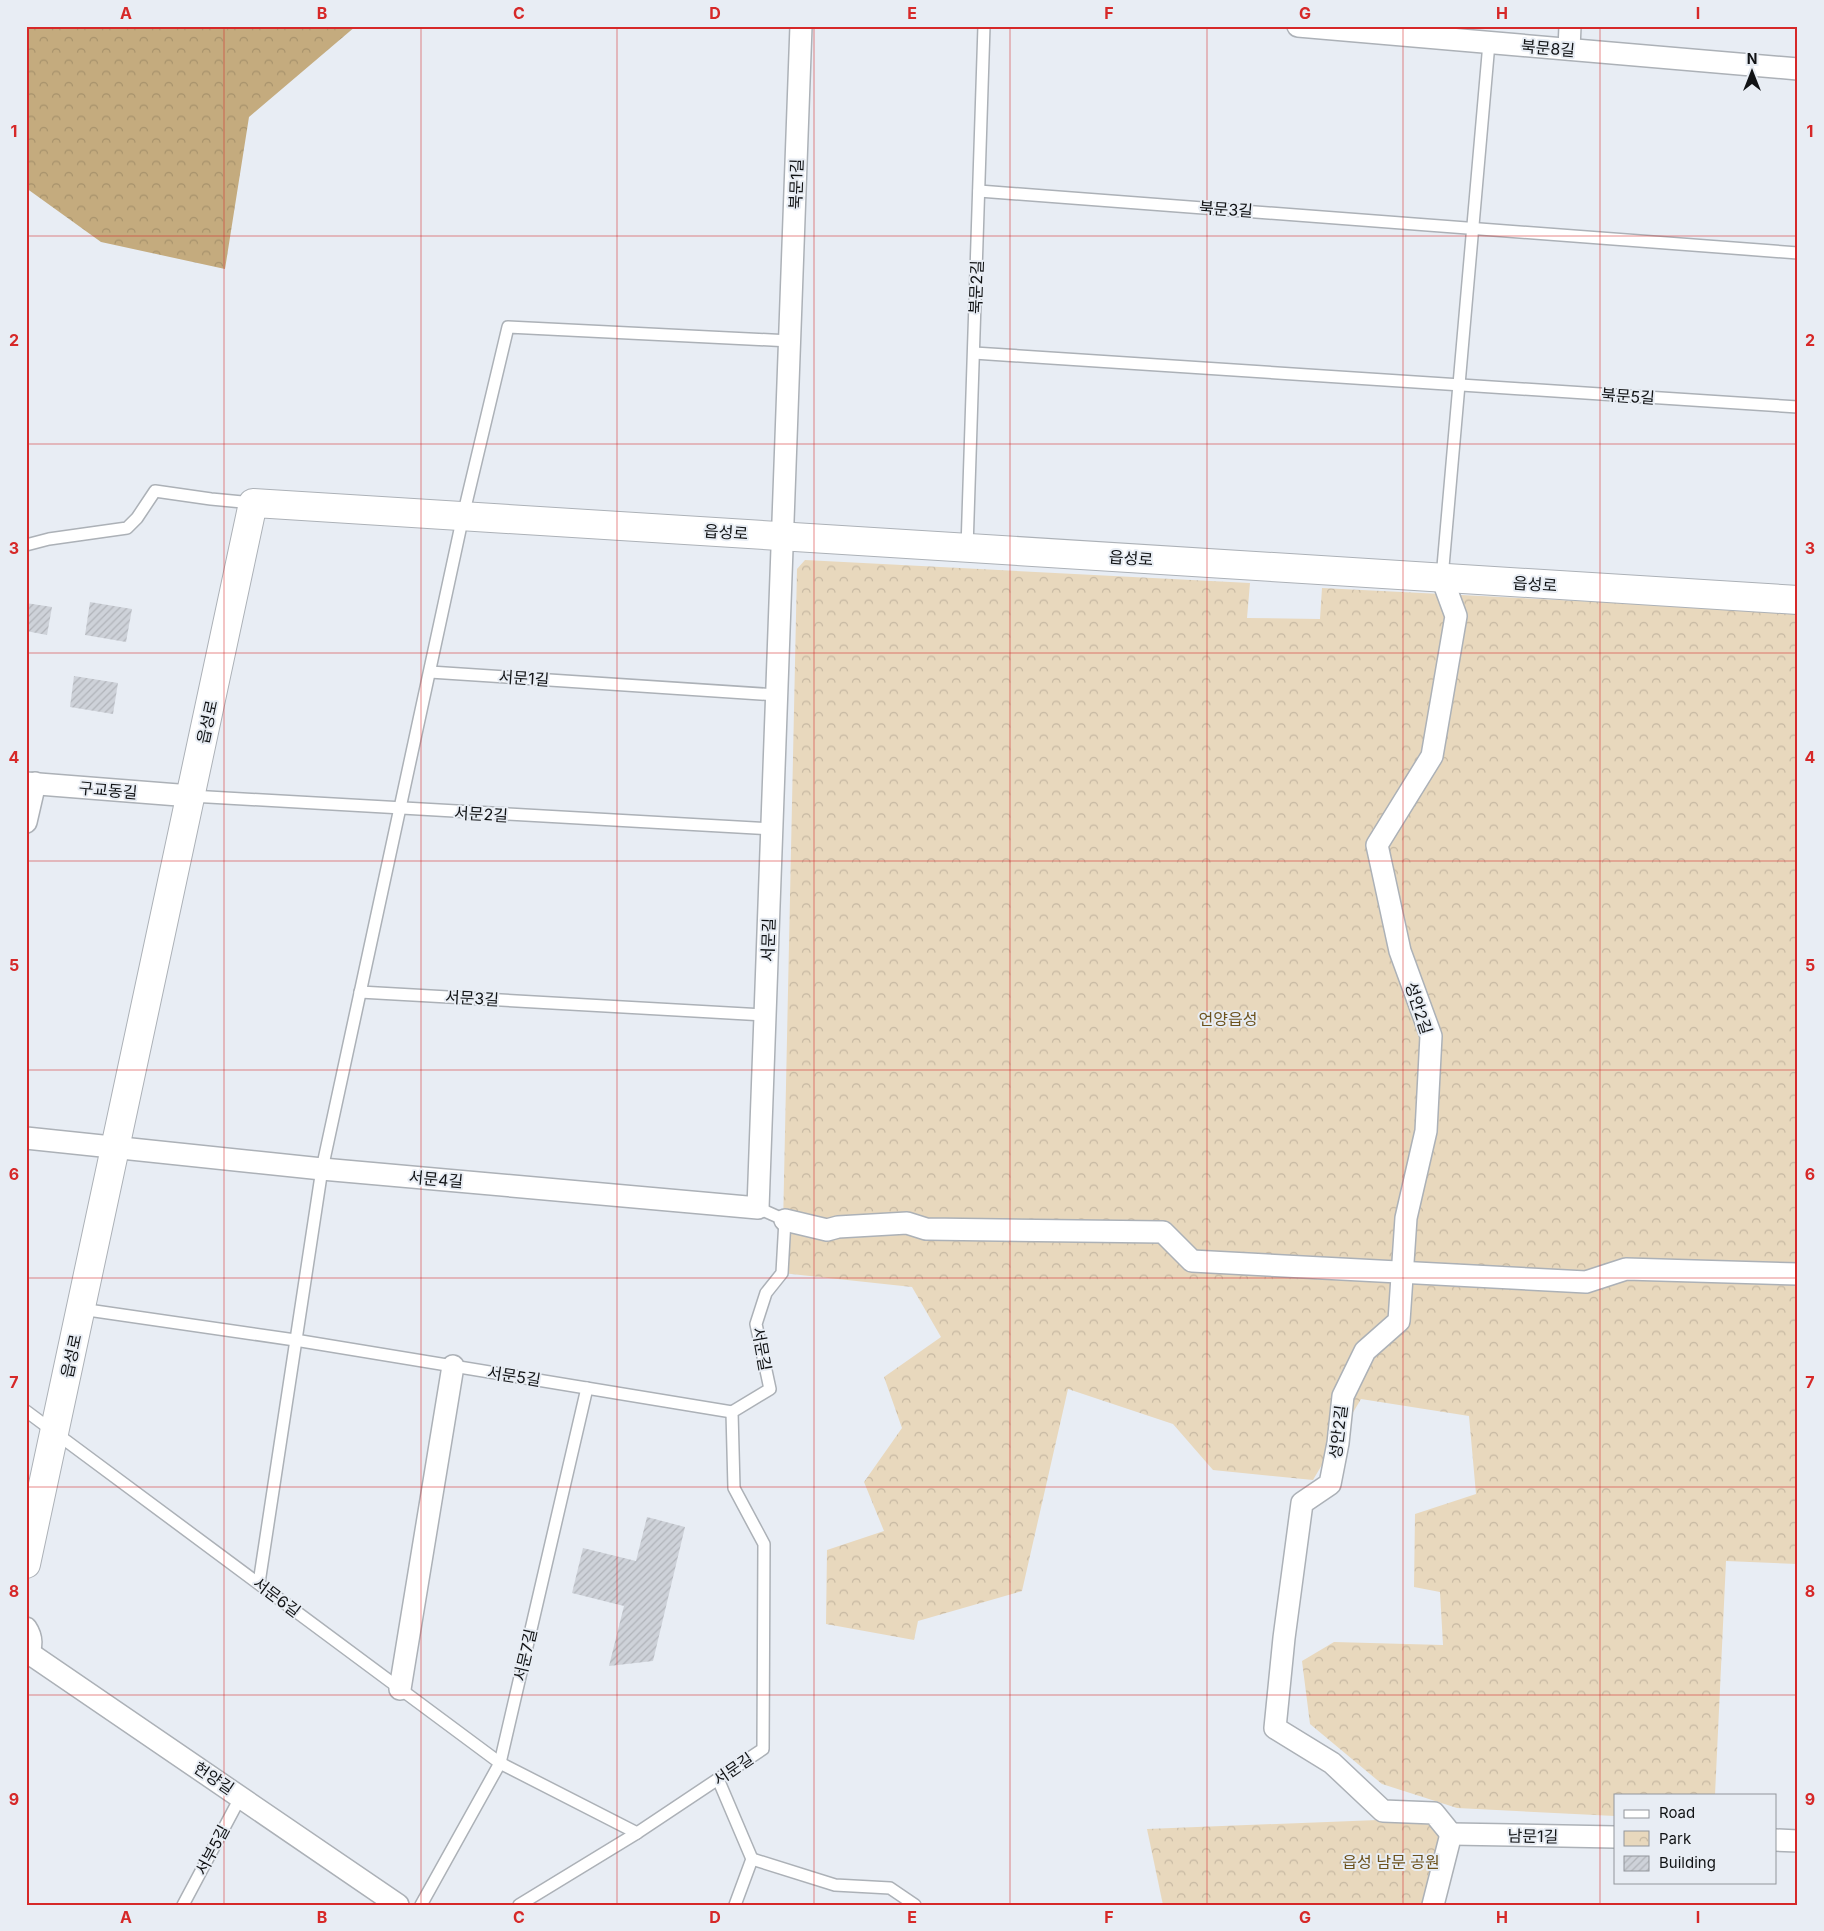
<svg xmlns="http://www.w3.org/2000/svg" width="1824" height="1931" viewBox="0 0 1824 1931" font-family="Inter,'Noto Sans KR',sans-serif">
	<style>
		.forest { fill: url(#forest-crowns) }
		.park { fill: url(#park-crowns) }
		.building { fill: url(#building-hatch) }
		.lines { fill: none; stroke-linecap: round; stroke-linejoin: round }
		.service-casing { stroke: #acb1b7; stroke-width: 14 }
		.minor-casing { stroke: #acb1b7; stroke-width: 24 }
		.tertiary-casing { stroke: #acb1b7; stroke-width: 30 }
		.service { stroke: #fff; stroke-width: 11 }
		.minor { stroke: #fff; stroke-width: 21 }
		.tertiary { stroke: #fff; stroke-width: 28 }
		.grid { fill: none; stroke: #d62828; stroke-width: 1; stroke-opacity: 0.55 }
		.labels { text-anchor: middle; stroke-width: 4; stroke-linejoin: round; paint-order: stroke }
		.street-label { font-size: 16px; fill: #111315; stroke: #e8edf4 }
		.park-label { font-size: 16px; fill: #6c521d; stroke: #e8edf4 }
		.neatline { fill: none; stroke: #d62828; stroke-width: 2 }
		.grid-label { font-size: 16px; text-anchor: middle; font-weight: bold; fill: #d62828 }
	</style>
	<defs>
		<pattern id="forest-crowns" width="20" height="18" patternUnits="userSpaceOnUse" patternTransform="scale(1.25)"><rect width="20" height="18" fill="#c4ab7e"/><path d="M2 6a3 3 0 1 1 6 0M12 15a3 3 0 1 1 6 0" fill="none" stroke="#a7926c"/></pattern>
		<pattern id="park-crowns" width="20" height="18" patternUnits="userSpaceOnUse" patternTransform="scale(1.25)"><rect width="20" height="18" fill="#e8d8bd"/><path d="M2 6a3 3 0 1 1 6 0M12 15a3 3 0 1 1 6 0" fill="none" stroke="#c6b8a2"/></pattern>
		<pattern id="building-hatch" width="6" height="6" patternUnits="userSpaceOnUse" patternTransform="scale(1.25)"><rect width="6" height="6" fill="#ced2d9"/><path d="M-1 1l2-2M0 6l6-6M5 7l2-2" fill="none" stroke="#b0b3b9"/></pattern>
	</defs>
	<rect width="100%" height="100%" fill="#e8edf4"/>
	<path class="forest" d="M26,26H356L249,117L225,269L101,242L26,188Z"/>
	<g class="park">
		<path d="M805,560L1250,583L1247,618L1320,619L1322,588L1798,612V1564L1726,1561L1715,1795H1615V1816L1457,1808L1382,1784L1310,1724L1302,1661L1334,1642L1443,1645L1440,1592L1414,1587L1415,1514L1476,1494L1469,1416L1361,1399L1313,1480L1213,1470L1173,1424L1068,1389L1022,1591L918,1621L914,1640L826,1624L827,1550L884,1531L864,1482L902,1428L884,1377L941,1337L912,1287L782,1273L797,569Z"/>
		<path d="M1429,1818L1441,1840L1426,1905H1163L1147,1829Z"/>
	</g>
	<g class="building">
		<path d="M90,602L132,609L126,642L85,635Z"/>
		<path d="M26,603L52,607L47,635L26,631Z"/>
		<path d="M74,676L118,683L113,714L70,707Z"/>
		<path d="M647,1517L685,1527L653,1661L609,1666L624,1606L572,1593L583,1548L636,1561Z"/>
	</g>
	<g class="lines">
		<defs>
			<g id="service">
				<path d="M979,191L1798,253"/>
				<path d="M974,353L1798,407"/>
				<path d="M26,545L49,539L127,528L137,518L155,491L211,499L253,503"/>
				<path d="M967,548L984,26"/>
				<path d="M1442,578L1489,43"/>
				<path d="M430,672L777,695"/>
				<path d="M191,796L772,829"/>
				<path d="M360,992L765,1015"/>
				<path d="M81,1309L295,1340L732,1412"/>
				<path d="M26,1411L500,1763L637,1833"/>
				<path d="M259,1583L322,1169L463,516L508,327L790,341"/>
				<path d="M718,1779L752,1859L735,1905"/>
				<path d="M752,1859L835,1885L890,1888L915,1905"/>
				<path d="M183,1905L241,1796"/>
				<path d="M421,1905L500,1763L587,1388"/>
				<path d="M519,1905L637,1833L763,1749L764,1544L734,1488L732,1412L770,1389L756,1324L766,1293L782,1273L785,1220L758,1208"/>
			</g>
			<g id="minor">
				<path d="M1298,26L1798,69"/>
				<path d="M1569,49L1570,26"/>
				<path d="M1442,578L1456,616L1432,756L1377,845L1400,951L1431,1036L1426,1131L1406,1218L1399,1321L1365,1351L1343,1396L1338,1443L1330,1484L1302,1503L1284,1638L1275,1728L1332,1763L1383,1811L1434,1813L1451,1834"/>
				<path d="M26,783L191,796"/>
				<path d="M26,822L35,783"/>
				<path d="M26,1138L322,1169L758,1208L801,26"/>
				<path d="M785,1220L827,1230L838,1227L907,1223L926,1229L1163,1232L1192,1261L1586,1282L1626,1269L1798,1274"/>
				<path d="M26,1628C32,1637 33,1647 26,1656"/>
				<path d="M29,1653L398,1905"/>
				<path d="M400,1689L453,1366"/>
				<path d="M1451,1834L1615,1837"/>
				<path d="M1775,1840L1798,1841"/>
				<path d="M1433,1905L1451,1834"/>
			</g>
			<path id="tertiary" d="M26,1564L253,503L1798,600"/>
		</defs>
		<use href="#service" class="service-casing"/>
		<use href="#minor" class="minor-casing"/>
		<use href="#tertiary" class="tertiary-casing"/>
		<use href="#service" class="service"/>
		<use href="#minor" class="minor"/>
		<use href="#tertiary" class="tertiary"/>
	</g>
	<path class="grid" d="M224,26V1905M421,26V1905M617,26V1905M814,26V1905M1010,26V1905M1207,26V1905M1403,26V1905M1600,26V1905M26,236H1798M26,444H1798M26,653H1798M26,861H1798M26,1070H1798M26,1278H1798M26,1487H1798M26,1695H1798"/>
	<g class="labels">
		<g class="street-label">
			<text transform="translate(1548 48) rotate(5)" y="6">북문8길</text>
			<text transform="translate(796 184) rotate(-88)" y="6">북문1길</text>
			<text transform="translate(1226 209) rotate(4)" y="6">북문3길</text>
			<text transform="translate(976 287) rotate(-88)" y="6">북문2길</text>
			<text transform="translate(1628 396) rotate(4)" y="6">북문5길</text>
			<text transform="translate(726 532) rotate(4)" y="6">읍성로</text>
			<text transform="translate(1131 558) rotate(4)" y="6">읍성로</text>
			<text transform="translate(1535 584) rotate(4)" y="6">읍성로</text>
			<text transform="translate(524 678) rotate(4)" y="6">서문1길</text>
			<text transform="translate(207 722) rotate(-78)" y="6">읍성로</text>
			<text transform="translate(108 790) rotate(5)" y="6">구교동길</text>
			<text transform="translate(481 814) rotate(3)" y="6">서문2길</text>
			<text transform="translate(768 940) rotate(-88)" y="6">서문길</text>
			<text transform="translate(472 998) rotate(3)" y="6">서문3길</text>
			<text transform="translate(1419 1008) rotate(72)" y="6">성안2길</text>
			<text transform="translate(436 1179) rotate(5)" y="6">서문4길</text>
			<text transform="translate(762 1349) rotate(80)" y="6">서문길</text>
			<text transform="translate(71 1356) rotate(-78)" y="6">읍성로</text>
			<text transform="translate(514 1376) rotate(9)" y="6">서문5길</text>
			<text transform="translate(1338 1432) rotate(-83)" y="6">성안2길</text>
			<text transform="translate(277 1597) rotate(37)" y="6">서문6길</text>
			<text transform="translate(525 1655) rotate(-77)" y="6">서문7길</text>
			<text transform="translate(733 1769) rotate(-34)" y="6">서문길</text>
			<text transform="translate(214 1778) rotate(34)" y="6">헌양길</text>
			<text transform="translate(1533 1836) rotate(1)" y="6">남문1길</text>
			<text transform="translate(212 1850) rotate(-62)" y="6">서부5길</text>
		</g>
		<g class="park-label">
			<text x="1228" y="1025">언양읍성</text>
			<text x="1391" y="1868">읍성 남문 공원</text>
		</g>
	</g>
	<rect width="1824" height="1931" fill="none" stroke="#e8edf4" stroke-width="55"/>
	<rect x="1614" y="1794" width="162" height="90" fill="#e8edf4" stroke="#92969b"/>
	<rect x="1624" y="1810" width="25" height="8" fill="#ffffff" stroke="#92969b"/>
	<text x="1659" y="1818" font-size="15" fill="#111315">Road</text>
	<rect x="1624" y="1831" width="25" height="15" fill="url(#park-crowns)" stroke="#92969b"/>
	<text x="1659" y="1844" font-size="15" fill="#111315">Park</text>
	<rect x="1624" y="1856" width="25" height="15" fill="url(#building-hatch)" stroke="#92969b"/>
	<text x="1659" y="1868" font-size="15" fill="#111315">Building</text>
	<g transform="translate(1752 72)" stroke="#e8edf4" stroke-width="4" paint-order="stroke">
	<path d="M0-4L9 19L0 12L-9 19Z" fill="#111315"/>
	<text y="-8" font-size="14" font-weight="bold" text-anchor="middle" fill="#111315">N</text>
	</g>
	<rect x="28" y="28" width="1768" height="1876" class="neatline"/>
	<g class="grid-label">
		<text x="126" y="19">A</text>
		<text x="322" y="19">B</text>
		<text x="519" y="19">C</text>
		<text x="715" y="19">D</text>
		<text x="912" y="19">E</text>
		<text x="1109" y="19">F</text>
		<text x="1305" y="19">G</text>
		<text x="1502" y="19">H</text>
		<text x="1698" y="19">I</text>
		<text x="14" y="137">1</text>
		<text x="1810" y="137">1</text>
		<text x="14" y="346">2</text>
		<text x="1810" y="346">2</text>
		<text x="14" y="554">3</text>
		<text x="1810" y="554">3</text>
		<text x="14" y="763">4</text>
		<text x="1810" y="763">4</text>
		<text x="14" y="971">5</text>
		<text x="1810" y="971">5</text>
		<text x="14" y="1180">6</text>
		<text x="1810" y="1180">6</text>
		<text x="14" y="1388">7</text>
		<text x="1810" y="1388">7</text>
		<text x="14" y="1597">8</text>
		<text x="1810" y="1597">8</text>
		<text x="14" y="1805">9</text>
		<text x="1810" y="1805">9</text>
		<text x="126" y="1923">A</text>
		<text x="322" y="1923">B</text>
		<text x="519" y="1923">C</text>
		<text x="715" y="1923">D</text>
		<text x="912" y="1923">E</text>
		<text x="1109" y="1923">F</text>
		<text x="1305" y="1923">G</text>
		<text x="1502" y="1923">H</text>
		<text x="1698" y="1923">I</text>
	</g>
</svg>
